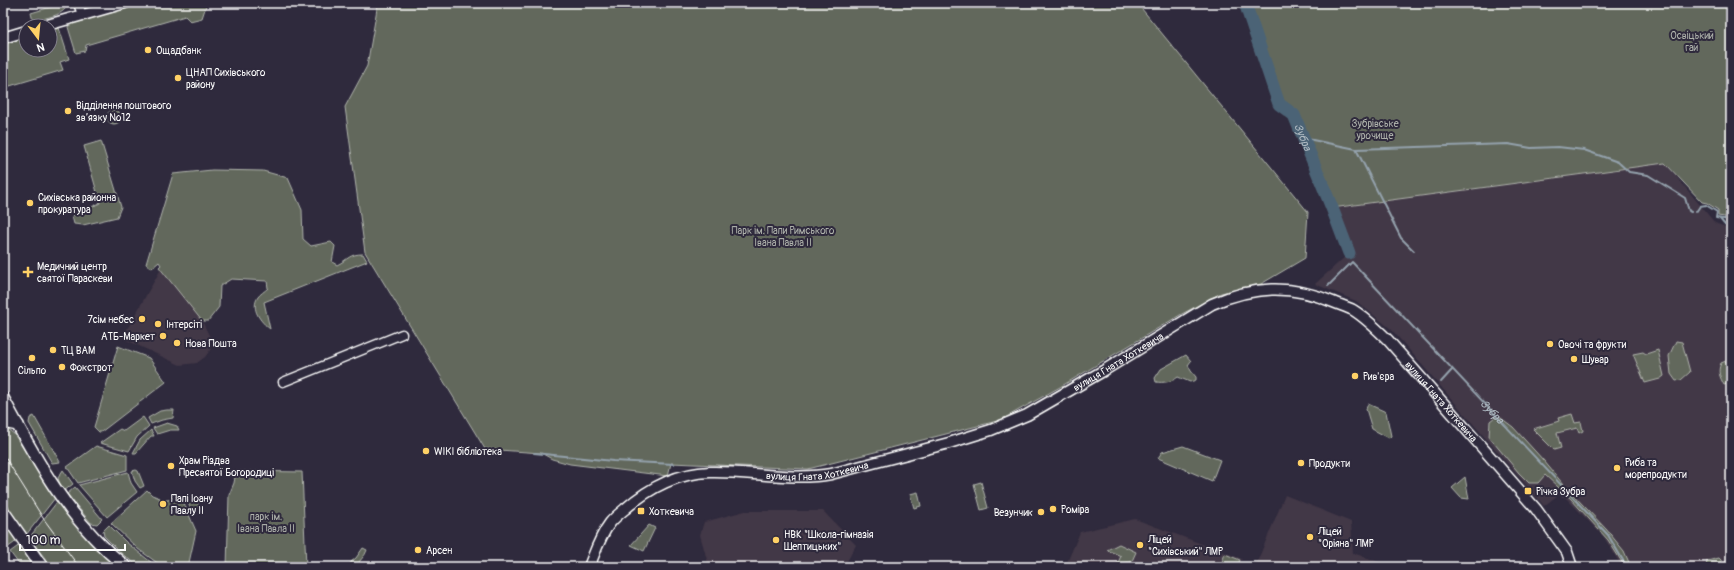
<svg xmlns="http://www.w3.org/2000/svg" width="1734" height="570" viewBox="0 0 1734 570" font-family="Pangolin,sans-serif">
	<style>
		.built { fill: #423746 }
		.green { fill: #62685b; stroke: #b0b4ad }
		.lines { fill: none; stroke-linecap: round; stroke-linejoin: round }
		.stream { stroke: #94a2ad; stroke-width: 2 }
		.river { stroke: #4c6476; stroke-width: 13 }
		.minor-casing { stroke: #fff; stroke-width: 11 }
		.tertiary-casing { stroke: #fff; stroke-width: 13 }
		.secondary-casing { stroke: #fff; stroke-width: 14 }
		.minor { stroke: #2f2a3d; stroke-width: 8 }
		.tertiary { stroke: #2f2a3d; stroke-width: 10 }
		.secondary { stroke: #2f2a3d; stroke-width: 11 }
		.tram { stroke: #fff; stroke-width: 1 }
		.poi-dot { fill: #ffd166; stroke: #2f2a3d; stroke-width: 1.5 }
		.labels { text-anchor: middle; stroke-width: 4; stroke-linejoin: round; paint-order: stroke }
		.park-label { font-size: 10px; fill: #b0b4ad; stroke: #2f2a3d }
		.poi-label { font-size: 10px; fill: #fff; stroke: #2f2a3d; text-anchor: start }
		.street-label { font-size: 10px; fill: #fff; stroke: #2f2a3d }
		.water-label { font-size: 11px; font-style: italic; fill: #aeb9c1; stroke: #2f2a3d }
	</style>
	<rect width="100%" height="100%" fill="#2f2a3d"/>
	<filter id="ink" filterUnits="userSpaceOnUse"><feTurbulence type="fractalNoise" baseFrequency=".025" numOctaves="2"/><feDisplacementMap in="SourceGraphic" scale="8" xChannelSelector="R" yChannelSelector="G"/><feConvolveMatrix kernelMatrix="1 2 1 2 8 2 1 2 1" color-interpolation-filters="sRGB"/></filter>
	<g filter="url(#ink)">
		<g class="built">
			<path d="M1665,163L1715,223L1731,229V567H1622L1603,536L1566,498L1558,495L1544,506L1391,329L1356,301L1315,284L1346,256L1332,208Z"/>
			<path d="M161,269L202,321L210,337L211,349L205,357L197,363L180,365L122,338Z"/>
			<path d="M1285,495L1351,522L1353,553L1394,567H1255Z"/>
			<path d="M745,511H823L856,545L844,567H709L700,535L704,522Z"/>
			<path d="M1135,519L1242,559L1238,567H1065L1080,532Z"/>
		</g>
		<g class="green">
			<path d="M64,3H67C67,16 43,18 33,21L31,13Z"/>
			<path d="M135,3H207L202,18L190,21L185,16L86,45L85,51L76,53L68,27L70,22Z"/>
			<path d="M378,3H1137L1308,212L1305,258L1261,284L1221,293L1180,315L1060,387L1001,420L808,469L671,463L668,476L570,464L552,459L541,453L485,449L365,252L345,107L367,66Z"/>
			<path d="M1245,3H1731V218L1718,216V210L1707,203L1702,202L1665,163L1332,208L1294,115L1279,104Z"/>
			<path d="M59,28L69,59L60,62L63,70L3,88V44L26,37V50H50V30Z"/>
			<circle cx="114" cy="117" r="7"/>
			<path d="M101,141L121,207L117,217L83,225L74,224L72,216L100,203L84,146Z"/>
			<path d="M212,170L263,171L288,178L302,210L303,239L311,246L331,242L335,246L332,262L337,265C349,259 349,254 363,254L367,261L264,302L270,329C261,322 250,309 258,297C260,294 265,291 268,288L267,281L231,279L220,286L219,307L208,321H202L159,267L161,265L159,262L152,268L146,264L173,174Z"/>
			<path d="M1676,341L1682,342L1690,372L1681,380L1676,381L1671,374L1669,356Z"/>
			<path d="M118,346L149,358L166,382L101,432H99L94,427Z"/>
			<path d="M1658,350L1664,376L1660,379L1645,383L1633,354L1643,352L1646,354Z"/>
			<path d="M1186,355L1191,361L1188,365L1191,371L1196,377V380L1190,382L1178,377C1172,382 1163,383 1156,382L1155,378L1161,369Z"/>
			<path d="M1731,359V383L1724,385C1720,377 1717,372 1721,363Z"/>
			<path d="M1368,404L1386,412L1391,436L1389,438L1372,429L1366,409Z"/>
			<path d="M167,410H174L173,418L162,420L151,424L148,418L160,411Z"/>
			<path d="M1572,414L1575,423L1581,422L1583,431L1579,433L1577,428L1557,433L1561,448L1554,450L1533,429L1559,421L1558,418Z"/>
			<path d="M34,416L60,462L52,463L29,423L30,418Z"/>
			<path d="M143,417L149,426L137,437L129,451L100,443L120,429L124,431Z"/>
			<path d="M1495,417L1501,418L1513,427L1544,461L1563,484L1606,529L1624,551L1631,567H1625L1608,540L1571,499L1545,475L1538,483H1529L1519,473L1489,437L1490,421Z"/>
			<path d="M167,423L177,426L179,430H170L157,434L153,428Z"/>
			<path d="M3,427L6,428L14,434L55,498L26,535L3,502Z"/>
			<path d="M151,430L154,436H151L136,453H133L140,440Z"/>
			<path d="M96,446L127,455V470L78,483L67,467Z"/>
			<path d="M1183,446L1220,460L1212,481L1158,458L1162,452Z"/>
			<path d="M63,470L73,484L64,491L60,485L58,478Z"/>
			<path d="M136,470L138,471L144,486L140,488L135,481L132,471Z"/>
			<path d="M236,471L302,472L306,567H227L229,495L234,483Z"/>
			<path d="M128,472L131,483L137,492L107,517L79,485Z"/>
			<path d="M1465,477L1469,499L1461,498L1452,488Z"/>
			<path d="M981,482L988,508L981,510L974,484Z"/>
			<path d="M75,487L102,519L97,524L91,523L67,494Z"/>
			<path d="M147,490L152,495L160,498L159,503L164,504L166,500L182,499L196,531L188,567H163L138,549L111,523Z"/>
			<path d="M918,492L921,506L914,508L910,494Z"/>
			<path d="M191,494L200,506L192,511L185,497Z"/>
			<path d="M57,502L106,558L117,567H52L29,538Z"/>
			<path d="M3,521L18,540L7,548L3,542Z"/>
			<path d="M109,525L126,542L157,567H139L121,553L104,536L103,531Z"/>
			<path d="M649,525L655,528L644,551L631,545Z"/>
			<path d="M21,544L32,562V567H21L10,552Z"/>
			<path d="M1119,544L1136,552L1132,561L1116,567L1121,556L1107,550Z"/>
			<path d="M363,548L367,550C365,557 359,560 356,567H350L351,562L356,558Z"/>
			<path d="M1225,554L1240,560L1237,567H1220Z"/>
			<path d="M1719,558L1721,560L1723,567H1706L1707,561Z"/>
		</g>
		<g class="lines">
			<g class="stream">
				<path d="M1303,138L1356,149L1508,144L1531,148L1558,147L1584,150L1618,162L1629,172L1648,175L1685,198L1689,211L1691,212"/>
				<path d="M1356,149L1401,238L1414,251"/>
				<path d="M1696,212L1700,206L1706,205L1717,212L1716,218L1731,220"/>
				<path d="M1720,219L1725,225"/>
				<path id="s1" d="M1328,286L1352,262L1608,535L1627,567"/>
				<path d="M1441,382L1452,370"/>
				<path d="M534,453L613,461L674,464"/>
			</g>
			<path class="river" id="s2" d="M1245,3L1279,104L1294,115L1332,208L1349,253"/>
			<defs>
				<g id="minor">
					<path d="M78,3L82,15"/>
					<path d="M283,382L402,334"/>
				</g>
				<g id="tertiary">
					<path d="M44,26L125,3"/>
					<path d="M3,38L26,31"/>
					<path id="s3" d="M589,567C595,552 600,536 610,523C614,518 620,513 625,509C650,487 677,473 710,472C750,471 791,481 831,474L949,443L991,430L1027,415L1103,371L1212,304C1253,286 1291,284 1333,302C1340,305 1347,307 1353,310C1366,318 1377,329 1388,340L1536,509L1567,552L1572,567"/>
				</g>
				<g id="secondary">
					<path d="M3,398C36,460 70,523 126,567"/>
					<path d="M3,422L18,425"/>
					<path d="M3,511L42,567"/>
				</g>
			</defs>
			<use href="#minor" class="minor-casing"/>
			<use href="#tertiary" class="tertiary-casing"/>
			<use href="#secondary" class="secondary-casing"/>
			<use href="#minor" class="minor"/>
			<use href="#tertiary" class="tertiary"/>
			<use href="#secondary" class="secondary"/>
			<path class="tram" d="M3,454L43,518L79,567"/>
		</g>
	</g>
	<g class="poi-dot">
		<circle cx="148" cy="50" r="4"/>
		<circle cx="178" cy="78" r="4"/>
		<circle cx="68" cy="111" r="4"/>
		<circle cx="30" cy="203" r="4"/>
		<path d="M26 266h4v4h4v4h-4v4h-4v-4h-4v-4h4z"/>
		<circle cx="142" cy="319" r="4"/>
		<circle cx="158" cy="324" r="4"/>
		<circle cx="163" cy="336" r="4"/>
		<circle cx="177" cy="343" r="4"/>
		<circle cx="1550" cy="344" r="4"/>
		<circle cx="53" cy="350" r="4"/>
		<circle cx="32" cy="358" r="4"/>
		<circle cx="1574" cy="359" r="4"/>
		<circle cx="62" cy="367" r="4"/>
		<circle cx="1355" cy="376" r="4"/>
		<circle cx="426" cy="451" r="4"/>
		<circle cx="1301" cy="463" r="4"/>
		<circle cx="171" cy="466" r="4"/>
		<circle cx="1617" cy="468" r="4"/>
		<rect x="1524" y="487" width="8" height="8" rx="2"/>
		<circle cx="163" cy="504" r="4"/>
		<circle cx="1053" cy="509" r="4"/>
		<rect x="637" y="507" width="8" height="8" rx="2"/>
		<circle cx="1041" cy="512" r="4"/>
		<circle cx="1310" cy="537" r="4"/>
		<circle cx="776" cy="540" r="4"/>
		<circle cx="1140" cy="545" r="4"/>
		<circle cx="418" cy="550" r="4"/>
	</g>
	<g class="labels">
		<g class="park-label">
			<text x="1692" y="39">Освіцький<tspan x="1692" dy="12">гай</tspan></text>
			<text x="1375" y="127">Зубрівське<tspan x="1375" dy="12">урочище</tspan></text>
			<text x="783" y="234">Парк ім. Папи Римського<tspan x="783" dy="12">Івана Павла ІІ</tspan></text>
			<text x="266" y="520">парк ім.<tspan x="266" dy="12">Івана Павла II</tspan></text>
		</g>
		<g class="poi-label">
			<text x="156" y="54">Ощадбанк</text>
			<text x="186" y="76">ЦНАП Сихівського<tspan x="186" dy="12">району</tspan></text>
			<text x="76" y="109">Відділення поштового<tspan x="76" dy="12">зв’язку №12</tspan></text>
			<text x="38" y="201">Сихівська районна<tspan x="38" dy="12">прокуратура</tspan></text>
			<text x="37" y="270">Медичний центр<tspan x="37" dy="12">святої Параскеви</tspan></text>
			<text x="134" y="323" text-anchor="end">7сім небес</text>
			<text x="166" y="328">Інтерсіті</text>
			<text x="155" y="340" text-anchor="end">АТБ-Маркет</text>
			<text x="185" y="347">Нова Пошта</text>
			<text x="1558" y="348">Овочі та фрукти</text>
			<text x="61" y="354">ТЦ ВАМ</text>
			<text x="1582" y="363">Шувар</text>
			<text x="70" y="371">Фокстрот</text>
			<text x="32" y="374" text-anchor="middle">Сільпо</text>
			<text x="1363" y="380">Рив'єра</text>
			<text x="434" y="455">WIKI бібліотека</text>
			<text x="179" y="464">Храм Різдва<tspan x="179" dy="12">Пресвятої Богородиці</tspan></text>
			<text x="1625" y="466">Риба та<tspan x="1625" dy="12">морепродукти</tspan></text>
			<text x="1309" y="467">Продукти</text>
			<text x="1536" y="495">Річка Зубра</text>
			<text x="171" y="502">Папі Іоану<tspan x="171" dy="12">Павлу II</tspan></text>
			<text x="1061" y="513">Роміра</text>
			<text x="649" y="515">Хоткевича</text>
			<text x="1033" y="516" text-anchor="end">Везунчик</text>
			<text x="1318" y="535">Ліцей<tspan x="1318" dy="12">"Оріяна" ЛМР</tspan></text>
			<text x="784" y="538">НВК "Школа-гімназія<tspan x="784" dy="12">Шептицьких"</tspan></text>
			<text x="1148" y="543">Ліцей<tspan x="1148" dy="12">"Сихівський" ЛМР</tspan></text>
			<text x="426" y="554">Арсен</text>
		</g>
		<g class="street-label">
			<text dy="4" stroke="none"><textPath href="#s3" startOffset="596">вулиця Гната Хоткевича</textPath></text>
			<text dy="4" stroke="none"><textPath href="#s3" startOffset="980">вулиця Гната Хоткевича</textPath></text>
			<text dy="4" stroke="none"><textPath href="#s3" startOffset="272">вулиця Гната Хоткевича</textPath></text>
		</g>
		<g class="water-label">
			<text dy="4" stroke="none"><textPath href="#s2" startOffset="149">Зубра</textPath></text>
			<text dy="4" stroke="none"><textPath href="#s1" startOffset="239">Зубра</textPath></text>
		</g>
	</g>
	<rect width="1734" height="570" fill="none" stroke="#2f2a3d" stroke-width="16"/>
	<rect x="8" y="8" width="1718" height="554" fill="none" stroke="#fff" stroke-width="1.5" filter="url(#ink)"/>
	<g transform="translate(38 38) rotate(164)"><circle r="19" fill="#2f2a3d" stroke="#827f8b"/>
	<path d="M0-3L7 15L0 10L-7 15Z" fill="#ffd166"/>
	<text y="-6" font-size="11" font-weight="bold" text-anchor="middle" fill="#ffffff">N</text>
	</g>
	<path d="M20 544v6h105v-6" fill="none" stroke="#ffffff" stroke-width="2"/>
	<text x="26" y="544" font-size="12" fill="#ffffff" stroke="#2f2a3d" stroke-width="3" paint-order="stroke">100 m</text>
</svg>
